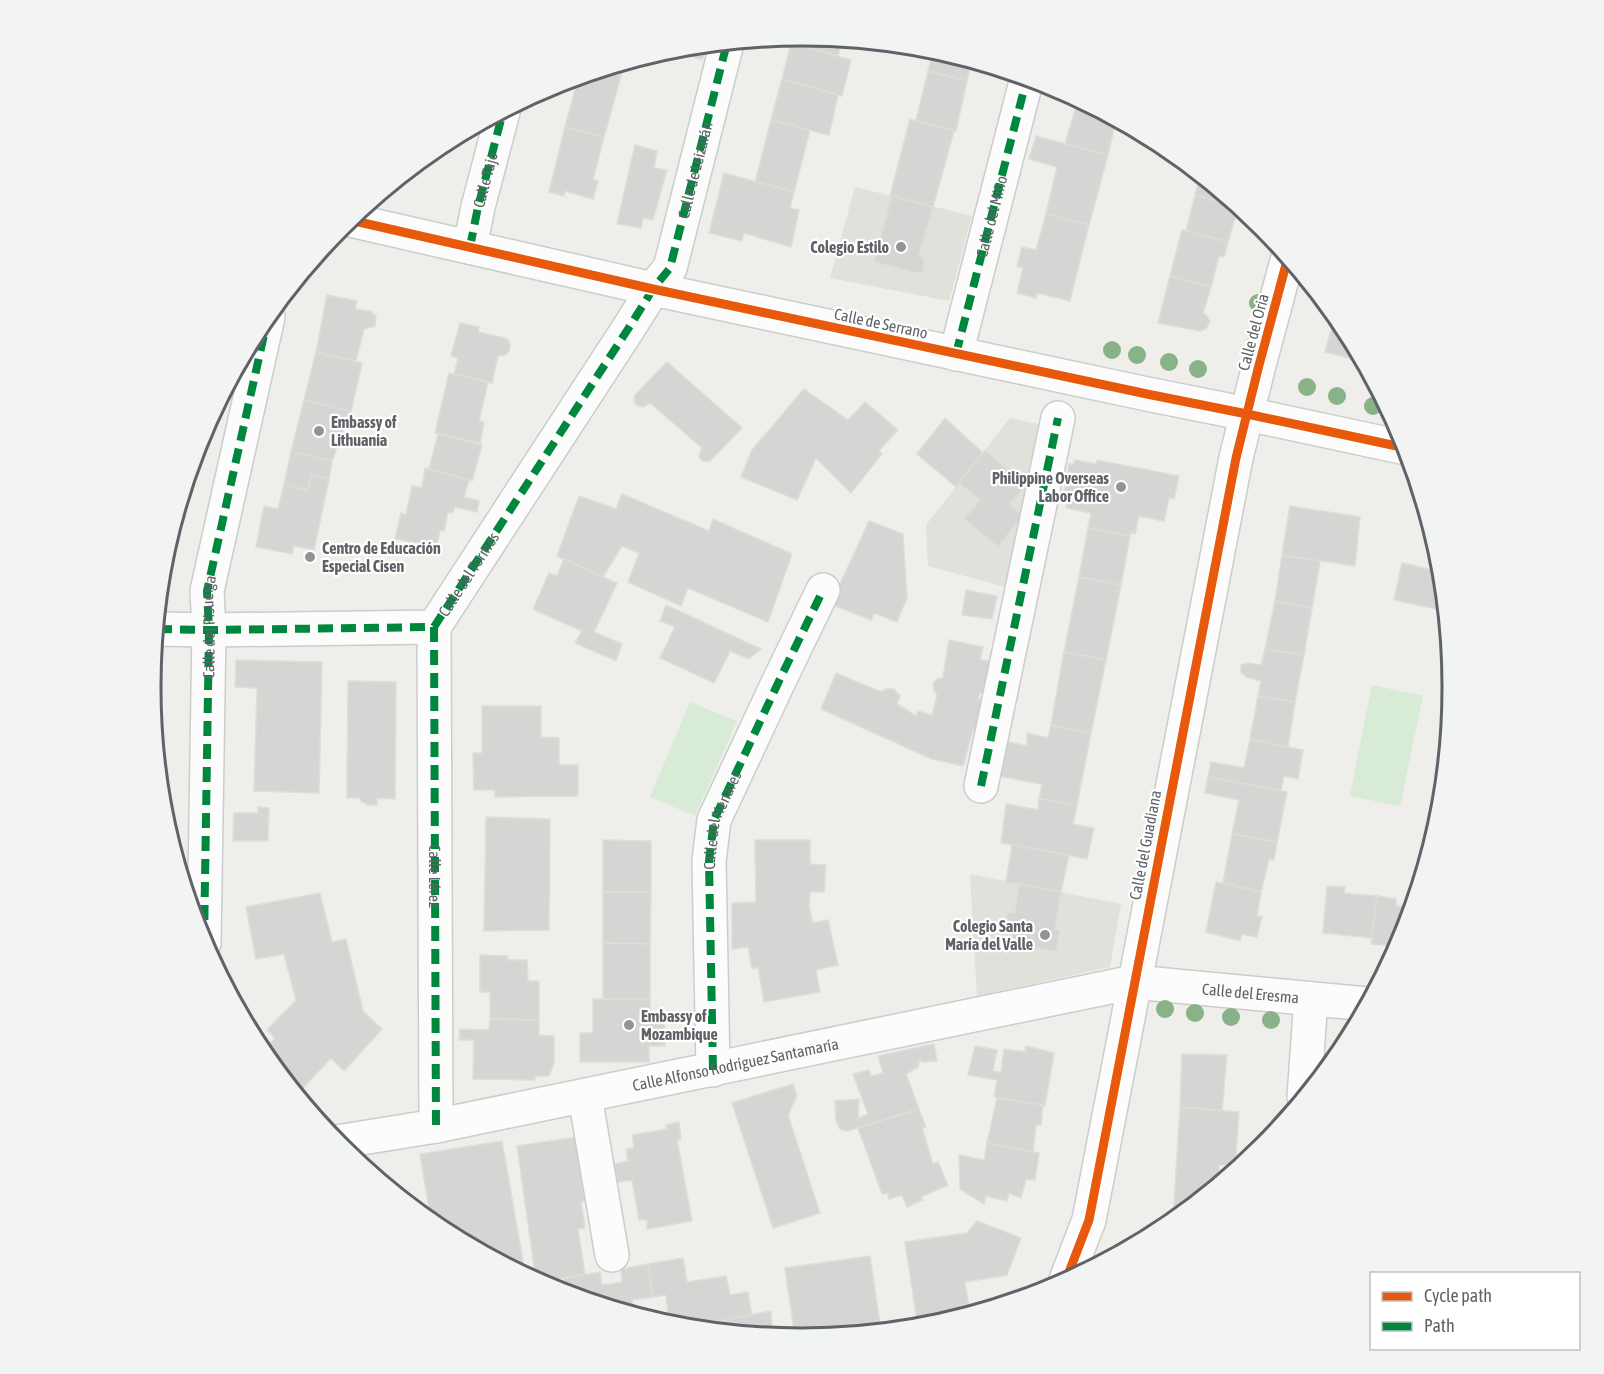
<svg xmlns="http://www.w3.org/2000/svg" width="1604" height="1374" viewBox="0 0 1604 1374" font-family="'Asap Condensed',sans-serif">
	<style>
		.education { fill: #e2e0da }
		.green { fill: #d8ebd6 }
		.building { fill: #d6d5d3; stroke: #deddd9; stroke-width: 1.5 }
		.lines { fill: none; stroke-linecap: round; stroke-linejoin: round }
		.minor-casing { stroke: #cbcccc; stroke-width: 36 }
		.minor { stroke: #fdfcfc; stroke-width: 33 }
		.quiet { stroke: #00873e; stroke-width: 8; stroke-dasharray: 15 8; stroke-linecap: butt }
		.cycleway-casing { stroke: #fff; stroke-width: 13 }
		.cycleway { stroke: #e8590c; stroke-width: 9 }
		.tree { fill: #88b388 }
		.poi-dot { fill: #919496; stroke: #fff; stroke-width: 2 }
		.labels { text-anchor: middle; stroke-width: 4.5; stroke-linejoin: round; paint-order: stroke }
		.street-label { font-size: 16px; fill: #5f6368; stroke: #fff }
		.poi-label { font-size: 16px; font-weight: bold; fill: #5f6368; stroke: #fff; text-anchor: end }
		.rim { fill: none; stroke: #5f6368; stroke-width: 3 }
	</style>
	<rect width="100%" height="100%" fill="#efeeea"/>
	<g class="education">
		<path d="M855,187L972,216L949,301L830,278Z"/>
		<path d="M1010,418L1047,426L1013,589L928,566L926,525Z"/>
		<path d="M970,874L1121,904L1110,967L977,996Z"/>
	</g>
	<g class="green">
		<path d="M1372,685L1423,696L1400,806L1350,796Z"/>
		<path d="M1452,694L1441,812L1429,809Z"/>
		<path d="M690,702L737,721L695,816L650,797Z"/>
	</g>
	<g class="building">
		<path d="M802,36L842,40L838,56L791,43L792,37Z"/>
		<path d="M791,43L851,60L842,96L782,79Z"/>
		<path d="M708,45L702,60L672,49L675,48Z"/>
		<path d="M934,50L971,61L967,81L928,71Z"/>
		<path d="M623,64L621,76L602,71Z"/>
		<path d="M602,71L621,76L604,137L565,127L578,78Z"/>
		<path d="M928,71L967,81L956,131L916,121Z"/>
		<path d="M782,79L838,95L829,135L771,120Z"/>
		<path d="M1078,100L1116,120L1108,155L1065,144Z"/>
		<path d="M910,119L954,131L933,207L890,196Z"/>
		<path d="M771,120L810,130L794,192L755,182Z"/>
		<path d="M565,127L604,137L593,180L598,181L593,199L565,191L564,196L549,192Z"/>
		<path d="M1036,136L1108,155L1089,225L1046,214L1057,167L1029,159Z"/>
		<path d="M635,145L657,151L654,168L667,170L653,220L643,218L641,228L617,224Z"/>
		<path d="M724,173L794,192L790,208L799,210L791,247L744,233L742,241L709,233Z"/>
		<path d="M1200,175L1237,206L1195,195Z"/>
		<path d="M1195,195L1238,207L1228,242L1186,231Z"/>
		<path d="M892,196L933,207L919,256L924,259L923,272L917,273L874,262Z"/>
		<path d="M1046,214L1089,225L1070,301L1037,293L1036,298L1017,293L1023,268L1017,266L1022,247L1036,250Z"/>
		<path d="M1182,230L1228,242L1224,257L1219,256L1211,287L1170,276Z"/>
		<path d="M1170,276L1211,287L1203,313L1208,317L1210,322L1206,329L1200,331L1158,323Z"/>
		<path d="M327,295L357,301L355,309L370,311L376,316L375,326L364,329L356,361L316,352Z"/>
		<path d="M1335,315L1343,326L1363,362L1325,352Z"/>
		<path d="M460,323L479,327L478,332L505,338L509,341L510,346L509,351L506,355L498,356L492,383L454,374L458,358L451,356Z"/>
		<path d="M316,352L362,363L351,411L304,400Z"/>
		<path d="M667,362L742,428L709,462L702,461L699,456L702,448L650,403L643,407L637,405L634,401L635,395Z"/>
		<path d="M449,373L488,382L479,421L484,422L480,443L435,433Z"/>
		<path d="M804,389L848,420L865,402L898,430L879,451L882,454L851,493L816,458L797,500L741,477L752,450Z"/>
		<path d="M304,400L351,411L332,461L291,452Z"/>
		<path d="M945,418L983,453L956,487L917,454Z"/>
		<path d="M438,434L482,445L472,481L429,469Z"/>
		<path d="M985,450L1025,485L1010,504L1022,516L998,547L964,519L980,500L959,483Z"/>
		<path d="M291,452L332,461L329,479L311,475L308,490L284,485Z"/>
		<path d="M1075,460L1096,464L1097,460L1179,476L1174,499L1169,498L1164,521L1139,516L1135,534L1131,533L1130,536L1088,528L1091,513L1066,508L1067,504L1062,503L1069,464H1074Z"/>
		<path d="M425,468L469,480L464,497L479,501L477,512L455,507L453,513L448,512L444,531L440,530L436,549L427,553L422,551L417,543L395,539L401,513L406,515L412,486L422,488Z"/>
		<path d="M311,475L329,479L314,550L294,546L292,554L256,547L264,506L278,509L284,485L308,490Z"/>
		<path d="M622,494L709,531L713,519L792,554L768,622L688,588L681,606L628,582L639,553L622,546L603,577L557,556L579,496L616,509Z"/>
		<path d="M1290,506L1360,517L1355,566L1282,555Z"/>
		<path d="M869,521L903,534L907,598L897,622L874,613L871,620L831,604Z"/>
		<path d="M1088,528L1130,536L1121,585L1079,577Z"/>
		<path d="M1282,555L1320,561L1312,608L1275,601Z"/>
		<path d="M564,559L617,583L594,632L622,644L616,661L575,643L582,631L533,609L549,573L557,576Z"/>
		<path d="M1435,560L1441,562L1446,611L1394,600L1402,563L1433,570Z"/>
		<path d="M1079,577L1121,585L1106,660L1064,652Z"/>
		<path d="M966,590L997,596L992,619L962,615Z"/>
		<path d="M1275,601L1312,608L1304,655L1265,649Z"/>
		<path d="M666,605L761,649L749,659L730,651L714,683L660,658L675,627L660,621Z"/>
		<path d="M949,640L983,647L980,660L991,661L984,693H980L978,699L982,700L977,730H973L963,766L932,759L821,709L836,673L881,692L886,689H894L900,696L897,704L916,716L918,711L932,715L937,695L934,691L933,684L937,679L943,678Z"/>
		<path d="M1265,649L1304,655L1295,702L1258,696L1261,681L1246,677L1241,672V665L1249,663L1261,665Z"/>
		<path d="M1064,652L1106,660L1091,733L1051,725Z"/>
		<path d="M236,660L322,662L319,793L254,791L257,688L235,687Z"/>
		<path d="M348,681L396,682L395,799L377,798V805H368L362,802L360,798H347Z"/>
		<path d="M1258,696L1295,702L1288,747L1250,739Z"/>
		<path d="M482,706H541V737L559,738V765H578V796L495,797V790H474L473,753H482Z"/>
		<path d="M1051,725L1091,733L1077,805L1039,799L1042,784L998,776L1005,741L1027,746V733L1048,738Z"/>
		<path d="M1250,739L1303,750L1298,779L1284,776L1281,791L1208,777L1211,762L1244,768Z"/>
		<path d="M1208,777L1287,792L1277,842L1232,834L1239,800L1205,793Z"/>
		<path d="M1039,799L1077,805L1073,824L1094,828L1087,859L1001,843L1006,804L1038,810Z"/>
		<path d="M258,807L269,808L268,841H233L234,813H258Z"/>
		<path d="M486,817L550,819L549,930L484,931Z"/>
		<path d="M1232,834L1277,842L1274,860L1269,859L1261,892L1223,883Z"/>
		<path d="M603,840L651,841V892H603Z"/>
		<path d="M755,840H810V864L826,865L824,892H810L809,907L813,923L828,920L838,965L816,970L820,992L764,1002L758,967L752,969L748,947L732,949V903L756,902Z"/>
		<path d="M1012,845L1069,855L1061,892L1006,882Z"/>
		<path d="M1216,882L1261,892L1257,916H1262L1257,937L1242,934L1240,941L1206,932Z"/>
		<path d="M1019,884L1061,892L1055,929L1060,930L1056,952L1011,943L1014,924L1009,923L1006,917L1008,913L1015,912Z"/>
		<path d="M1327,886L1345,887L1344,893L1377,896L1372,938L1323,933Z"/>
		<path d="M603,892H651L650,944L603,943Z"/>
		<path d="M320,893L332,942L346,939L363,1011L382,1029L344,1071L331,1058L302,1089L263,1051L275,1038L267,1030L296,1000L284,954L256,959L246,907Z"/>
		<path d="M1377,896L1396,899V906L1412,907L1403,936L1398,946L1371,944Z"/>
		<path d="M603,943L650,944V999H603Z"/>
		<path d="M480,955L508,956L507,960H527L528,981H539V1020L490,1019V992H480Z"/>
		<path d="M593,999H650V1017H664L665,1046H649V1062H580V1033H593Z"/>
		<path d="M490,1019L539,1020V1035L554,1036V1063L549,1076H535V1080L473,1079L474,1040H459L460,1029L489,1030Z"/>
		<path d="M934,1044L937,1061L922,1062L920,1059L918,1067L906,1074L919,1109L848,1131L840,1129L836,1120L835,1101L859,1099L858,1118L868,1114L853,1074L869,1070L871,1076L883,1073L878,1056Z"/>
		<path d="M975,1046L997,1050L993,1071L1001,1072L1004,1049L1025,1052L1026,1046L1054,1053L1045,1106L994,1097L997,1080L968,1075Z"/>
		<path d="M1182,1054L1227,1055L1222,1111L1180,1107Z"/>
		<path d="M793,1084L797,1096L788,1115L820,1213L773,1228L732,1103Z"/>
		<path d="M997,1098L1043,1105L1041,1125H1036L1033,1152L987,1143Z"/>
		<path d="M1180,1107L1239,1112L1235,1166L1219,1165L1218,1184L1173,1221Z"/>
		<path d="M919,1109L926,1127L922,1128L933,1164L938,1162L948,1185L921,1197L923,1200L907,1207L902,1195L889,1199L888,1193L882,1194L858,1128Z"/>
		<path d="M679,1122L681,1139L677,1140L692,1221L647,1229V1220H639L632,1180L618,1182L615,1164L628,1161L626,1149L634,1148L632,1135L667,1129L666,1125Z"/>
		<path d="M577,1137L586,1199L581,1202L585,1228L578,1229L585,1275L540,1282L536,1280L517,1146Z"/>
		<path d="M502,1141L525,1273L440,1228L431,1221L420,1154Z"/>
		<path d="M987,1143L1039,1153L1035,1180L1026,1179L1021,1198L1009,1193L1007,1201L986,1196L984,1204L960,1189L959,1155L984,1160Z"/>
		<path d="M977,1221L1021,1238L1007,1275L965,1282L970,1313L929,1326L918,1327L905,1242L967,1233Z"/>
		<path d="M870,1256L880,1324L888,1323L889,1329L802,1338L795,1337L785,1268Z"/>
		<path d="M683,1258L687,1282L726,1276L730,1295L748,1292L752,1316L702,1324L703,1328L677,1326L676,1321L669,1323L666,1295L653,1297L648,1264Z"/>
		<path d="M648,1264L653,1297L632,1300L634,1313L566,1292L564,1278L600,1272L602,1285L622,1282L621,1269Z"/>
		<path d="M771,1311L772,1328L759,1329L760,1334L716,1330L714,1322Z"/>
	</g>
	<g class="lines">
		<defs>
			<g id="minor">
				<path d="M350,220L653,289L1147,394L1247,414L1406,448"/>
				<path id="s1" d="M470,247L478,207L503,112"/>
				<path d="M956,354L1027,78"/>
				<path id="s2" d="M434,627L436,1126"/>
				<path id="s3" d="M157,629L209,630L434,627L630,326L653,289L670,268L727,43"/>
				<path d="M981,786L1058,418"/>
				<path d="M204,943L209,630L207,591L268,317"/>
				<path d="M713,1070L709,861L714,820L779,681L823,590"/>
				<path d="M585,1096L612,1255"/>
				<path d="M1304,1097L1311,999"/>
				<path id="s4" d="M337,1142L436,1126L1134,982L1367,1004"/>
				<path d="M1066,1280L1089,1220L1236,458L1258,369L1288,257"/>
			</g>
		</defs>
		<use href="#minor" class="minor-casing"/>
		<use href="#minor" class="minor"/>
		<g class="quiet">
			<path d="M470,247L478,207L503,112"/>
			<path id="s5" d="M956,354L1027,78"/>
			<path d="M434,627L436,1126"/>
			<path d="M157,629L209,630L434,627L630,326L653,289L670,268L727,43"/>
			<path d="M981,786L1058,418"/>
			<path id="s6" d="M204,943L209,630L207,591L268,317"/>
			<path id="s7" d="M713,1070L709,861L714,820L779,681L823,590"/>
		</g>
		<defs>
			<g id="cycleway">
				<path d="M350,220L653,289L1147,394L1247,414L1406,448"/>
				<path d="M1066,1280L1089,1220L1236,458L1258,369L1288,257"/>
			</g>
		</defs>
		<use href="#cycleway" class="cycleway-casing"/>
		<use href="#cycleway" class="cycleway"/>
	</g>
	<g class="tree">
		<circle cx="1258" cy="303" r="9"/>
		<circle cx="1112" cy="350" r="9"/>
		<circle cx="1137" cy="355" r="9"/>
		<circle cx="1169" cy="362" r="9"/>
		<circle cx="1198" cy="369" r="9"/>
		<circle cx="1307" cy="387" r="9"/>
		<circle cx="1337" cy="396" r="9"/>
		<circle cx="1373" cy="406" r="9"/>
		<circle cx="1165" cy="1009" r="9"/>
		<circle cx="1195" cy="1013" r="9"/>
		<circle cx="1231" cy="1017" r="9"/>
		<circle cx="1271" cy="1020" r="9"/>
	</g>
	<g class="poi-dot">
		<circle cx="901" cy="247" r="6"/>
		<circle cx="319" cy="431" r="6"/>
		<circle cx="1121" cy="487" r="6"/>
		<circle cx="310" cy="557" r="6"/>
		<circle cx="1045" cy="935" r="6"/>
		<circle cx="629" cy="1025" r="6"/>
	</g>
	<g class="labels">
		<g class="street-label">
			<text dy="6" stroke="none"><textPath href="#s3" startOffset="808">Calle de Leizarán</textPath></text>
			<text dy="6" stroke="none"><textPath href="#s1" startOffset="69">Calle Tajo</textPath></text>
			<text dy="6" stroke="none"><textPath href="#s5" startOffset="142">Calle del Miño</textPath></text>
			<text transform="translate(881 323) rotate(12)" y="6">Calle de Serrano</text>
			<text transform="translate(1253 332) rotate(-75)" y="6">Calle del Oria</text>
			<text dy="6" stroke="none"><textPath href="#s3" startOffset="340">Calle del Tormes</textPath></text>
			<text dy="6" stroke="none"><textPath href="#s6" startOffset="316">Calle del Pisuerga</textPath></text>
			<text dy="6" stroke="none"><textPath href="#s7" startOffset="252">Calle del Henares</textPath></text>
			<text transform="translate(1145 845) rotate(-79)" y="6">Calle del Guadiana</text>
			<text dy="6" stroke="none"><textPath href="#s2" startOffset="249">Calle Lérez</textPath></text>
			<text dy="6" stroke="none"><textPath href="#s4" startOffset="930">Calle del Eresma</textPath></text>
			<text dy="6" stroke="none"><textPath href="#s4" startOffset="406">Calle Alfonso Rodríguez Santamaría</textPath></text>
		</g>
		<g class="poi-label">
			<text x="889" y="253">Colegio Estilo</text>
			<text x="331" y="428" text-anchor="start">Embassy of<tspan x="331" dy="18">Lithuania</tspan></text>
			<text x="1109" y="484">Philippine Overseas<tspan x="1109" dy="18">Labor Office</tspan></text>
			<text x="322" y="554" text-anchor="start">Centro de Educación<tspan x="322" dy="18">Especial Cisen</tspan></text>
			<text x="1033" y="932">Colegio Santa<tspan x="1033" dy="18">María del Valle</tspan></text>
			<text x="641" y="1022" text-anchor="start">Embassy of<tspan x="641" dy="18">Mozambique</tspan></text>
		</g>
	</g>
	<path d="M0 0H1604V1374H0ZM801 46H802A640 640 0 0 1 1442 686V688A640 640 0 0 1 802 1328H801A640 640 0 0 1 161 688V686A640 640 0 0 1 801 46Z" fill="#f2f3f3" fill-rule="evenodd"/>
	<path class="rim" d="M801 46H802A640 640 0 0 1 1442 686V688A640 640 0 0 1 802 1328H801A640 640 0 0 1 161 688V686A640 640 0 0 1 801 46Z"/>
	<rect x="1370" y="1272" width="210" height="78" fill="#ffffff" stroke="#bfc1c3" stroke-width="1.5"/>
	<rect x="1382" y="1292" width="30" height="9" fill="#e8590c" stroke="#bfc1c3" stroke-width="1.5"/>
	<text x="1424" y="1302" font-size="18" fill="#5f6368">Cycle path</text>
	<rect x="1382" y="1322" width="30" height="9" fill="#00873e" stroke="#bfc1c3" stroke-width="1.5"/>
	<text x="1424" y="1332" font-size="18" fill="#5f6368">Path</text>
</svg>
